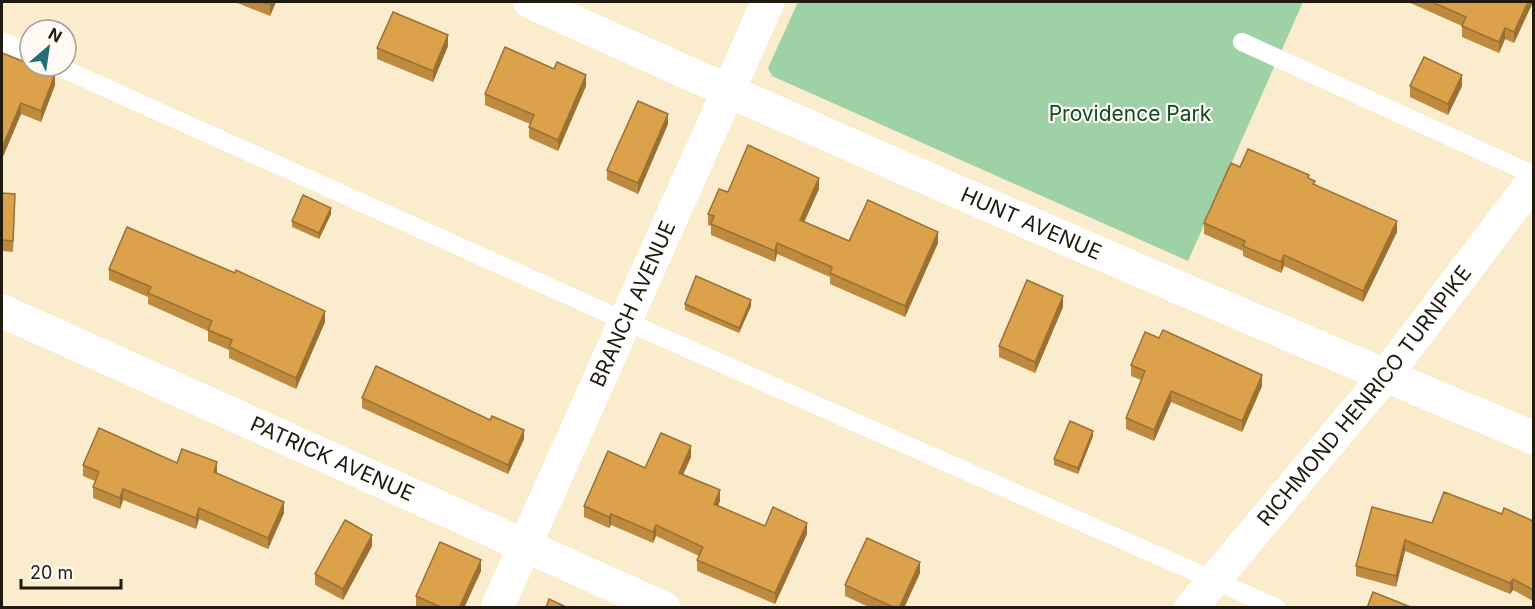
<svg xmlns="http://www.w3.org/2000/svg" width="1535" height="609" viewBox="0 0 1535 609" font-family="Inter,sans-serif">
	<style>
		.green { fill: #9fd1a7 }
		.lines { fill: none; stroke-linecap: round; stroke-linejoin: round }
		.lane { stroke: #fff; stroke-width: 18 }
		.street { stroke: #fff; stroke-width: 33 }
		.secondary { stroke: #fff; stroke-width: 33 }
		.wall { fill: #bd8a40 }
		.shaded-wall { fill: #9a7134 }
		.building { fill: #dca14b; stroke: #9a7134; stroke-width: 1.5 }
		.labels { text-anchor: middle; stroke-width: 4.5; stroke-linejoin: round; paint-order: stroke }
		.park-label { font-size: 21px; fill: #104c23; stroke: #fdfaf4 }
		.street-label { font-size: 21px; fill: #201a10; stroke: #fdfaf4 }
	</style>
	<rect width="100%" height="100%" fill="#fbecce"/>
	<path class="green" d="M798,2H1303L1188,261L772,76L768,68Z"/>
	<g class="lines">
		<g class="lane">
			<path d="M2,41L30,54"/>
			<path d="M1242,42L1534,175"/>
			<path d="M57,66L625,321L1277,608"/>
		</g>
		<g class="street">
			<path id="s1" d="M2,311L664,608"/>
			<path id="s2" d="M497,608L768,2"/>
		</g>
		<g class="secondary">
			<path id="s3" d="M530,2C862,152 1197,297 1534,438"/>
			<path id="s4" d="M1191,608L1385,376L1534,180"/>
		</g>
	</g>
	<g class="wall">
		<path d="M235,2H276L270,16Z"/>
		<path d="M1408,2H1533L1514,43L1505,39L1499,53L1462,37V26Z"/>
		<path d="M448,46L433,82L377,59V48Z"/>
		<path d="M2,53L55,85L41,122L21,114L2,159Z"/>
		<path d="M586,86L558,151L529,138V127L530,124L485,105V94Z"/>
		<path d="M1410,86H1462L1448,115L1410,97Z"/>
		<path d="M668,124L638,194L607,180V170Z"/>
		<path d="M1240,167L1309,178L1315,185L1397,232L1363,302L1284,266L1281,273L1243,256V251L1204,234V223Z"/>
		<path d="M819,189L804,222L849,241L938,243L905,317L830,284V277L777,254L775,262L711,235V226L708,225V214L728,192Z"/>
		<path d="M2,193L15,205L13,252L2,251Z"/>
		<path d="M331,214L319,239L292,227V221Z"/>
		<path d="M109,269L325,322L296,389L229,358V350L208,341V331L148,304V297L109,280Z"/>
		<path d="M685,304L751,306L739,333L685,310Z"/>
		<path d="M1063,307L1035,373L999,357V346Z"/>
		<path d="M1131,365L1262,386L1242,432L1171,402L1154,441L1126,429V418L1141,380L1131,376Z"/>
		<path d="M362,398L524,439L508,474L362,408Z"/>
		<path d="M1093,436L1078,474L1054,465V459Z"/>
		<path d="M691,457L683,474L720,501L718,506L765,526L807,534L775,604L697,571V560L699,556L656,536L653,543L611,525L609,528L584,517V506L645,468Z"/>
		<path d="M177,463L217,473L284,513L268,549L199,519L196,529L123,500L120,509L93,498V487L95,481L83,476V465Z"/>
		<path d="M1502,514L1533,521V601L1513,590L1510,594L1405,551L1396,587L1356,576V566L1432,523Z"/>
		<path d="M372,546L343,600L315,585V574Z"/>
		<path d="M481,571L464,608L416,607V596Z"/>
		<path d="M920,573L904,608H871L845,596V585Z"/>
	</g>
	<g class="shaded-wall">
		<path d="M271,2H276L270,16V5Z"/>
		<path d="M1528,2H1533L1514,43V32Z"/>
		<path d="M1505,28V39L1499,53V42Z"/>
		<path d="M448,35V46L433,82V71Z"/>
		<path d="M55,74V85L41,122V111Z"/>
		<path d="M586,75V86L558,151V140Z"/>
		<path d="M1462,75V86L1448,115V104Z"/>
		<path d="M21,103V114L2,159V148Z"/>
		<path d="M668,114V124L638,194V183Z"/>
		<path d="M819,178V189L800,231V220Z"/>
		<path d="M331,208V214L319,239V233Z"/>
		<path d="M1397,221V232L1363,302V291Z"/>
		<path d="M938,232V243L905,317V306Z"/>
		<path d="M777,243V254L775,262V251Z"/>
		<path d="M1284,255V266L1281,273V262Z"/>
		<path d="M1063,296V307L1035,373V362Z"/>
		<path d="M751,300V306L739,333V328Z"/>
		<path d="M325,311V322L296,389V378Z"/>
		<path d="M1262,375V386L1242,432V421Z"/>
		<path d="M1171,391V402L1154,441V430Z"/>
		<path d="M524,430V439L508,474V465Z"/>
		<path d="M1093,431V436L1078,474V468Z"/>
		<path d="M691,446V457L679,484V473Z"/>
		<path d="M217,462V473L214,472Z"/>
		<path d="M123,489V500L120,509V498Z"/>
		<path d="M720,490V501L714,515V504Z"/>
		<path d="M284,502V513L268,549V538Z"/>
		<path d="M199,508V519L196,529V518Z"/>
		<path d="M611,514V525L609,528V517Z"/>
		<path d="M807,523V534L775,604V593Z"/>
		<path d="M656,525V536L653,543V532Z"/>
		<path d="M372,535V546L343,600V589Z"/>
		<path d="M1405,540V551L1396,587V576Z"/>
		<path d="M481,560V571L464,608H459Z"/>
		<path d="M920,562V573L904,608H899Z"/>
		<path d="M1513,579V590L1510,594V583Z"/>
	</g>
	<g class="building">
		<path d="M261,2H271L270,5Z"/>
		<path d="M1432,2H1528L1514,32L1505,28L1499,42L1462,26L1466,17Z"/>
		<path d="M393,12L448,35L433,71L377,48Z"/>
		<path d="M505,47L554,69L557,62L586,75L558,140L529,127L534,115L485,94Z"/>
		<path d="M2,53L30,64V66H35L55,74L41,111L21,103L2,148Z"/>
		<path d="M1424,57L1462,75L1448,104L1410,86Z"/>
		<path d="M638,101L668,114L638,183L607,170Z"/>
		<path d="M748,145L819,178L800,220L849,241L868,200L938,232L905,306L830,273L832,267L777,243L775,251L711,224L714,216L708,214L719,189L728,192Z"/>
		<path d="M1248,149L1309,175L1308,178L1315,181L1313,184L1397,221L1363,291L1284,255L1281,262L1243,246L1245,241L1204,223L1231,163L1240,167Z"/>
		<path d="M2,193L15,194L13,241L2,240Z"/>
		<path d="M303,195L331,208L319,233L292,221Z"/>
		<path d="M127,227L235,273L236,270L325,311L296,378L229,347L232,340L208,330L212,321L148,293L151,287L109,269Z"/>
		<path d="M696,276L751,300L739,328L685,304Z"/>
		<path d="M1027,280L1063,296L1035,362L999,346Z"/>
		<path d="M1163,330L1262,375L1242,421L1171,391L1154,430L1126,418L1145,371L1131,365L1145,332L1159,338Z"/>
		<path d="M376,366L490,420L492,416L524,430L508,465L362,398Z"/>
		<path d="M1070,421L1093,431L1078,468L1054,459Z"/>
		<path d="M99,428L177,463L182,449L217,462L214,472L284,502L268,538L199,508L196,518L123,489L120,498L93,487L99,472L83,465Z"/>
		<path d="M661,433L691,446L679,473L720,490L714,504L765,526L773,507L807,523L775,593L697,560L703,547L656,525L653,532L611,514L609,517L584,506L608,451L645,468Z"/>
		<path d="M1444,492L1502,514L1504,508L1533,521V590L1513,579L1510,583L1405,540L1396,576L1356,566L1372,507L1432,523Z"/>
		<path d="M345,520L372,535L343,589L315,574Z"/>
		<path d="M867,538L920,562L899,608H895L845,585Z"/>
		<path d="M440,542L481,560L459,608H443L416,596Z"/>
		<path d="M1373,592L1413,608H1367Z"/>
		<path d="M549,599L568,608H546Z"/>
	</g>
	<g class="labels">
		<g class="park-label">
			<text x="1130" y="121">Providence Park</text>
		</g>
		<g class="street-label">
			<text dy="7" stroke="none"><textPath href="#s3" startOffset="548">HUNT AVENUE</textPath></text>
			<text dy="7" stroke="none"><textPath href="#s2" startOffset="333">BRANCH AVENUE</textPath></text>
			<text dy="7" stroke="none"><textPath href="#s4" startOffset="274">RICHMOND HENRICO TURNPIKE</textPath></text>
			<text dy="7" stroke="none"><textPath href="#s1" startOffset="362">PATRICK AVENUE</textPath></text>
		</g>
	</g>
	<rect width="1535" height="609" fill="none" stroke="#201a10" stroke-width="6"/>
	<g transform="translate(48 48) rotate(29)"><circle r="28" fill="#fdfaf4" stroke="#a5a099" stroke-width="1.5"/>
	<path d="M0-4.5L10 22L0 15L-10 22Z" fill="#246e77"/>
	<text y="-9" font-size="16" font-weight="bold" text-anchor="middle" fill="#201a10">N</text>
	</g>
	<path d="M21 579v9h100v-9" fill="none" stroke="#201a10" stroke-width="3"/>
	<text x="30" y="579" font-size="18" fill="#201a10" stroke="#fdfaf4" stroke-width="4.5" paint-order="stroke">20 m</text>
</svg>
